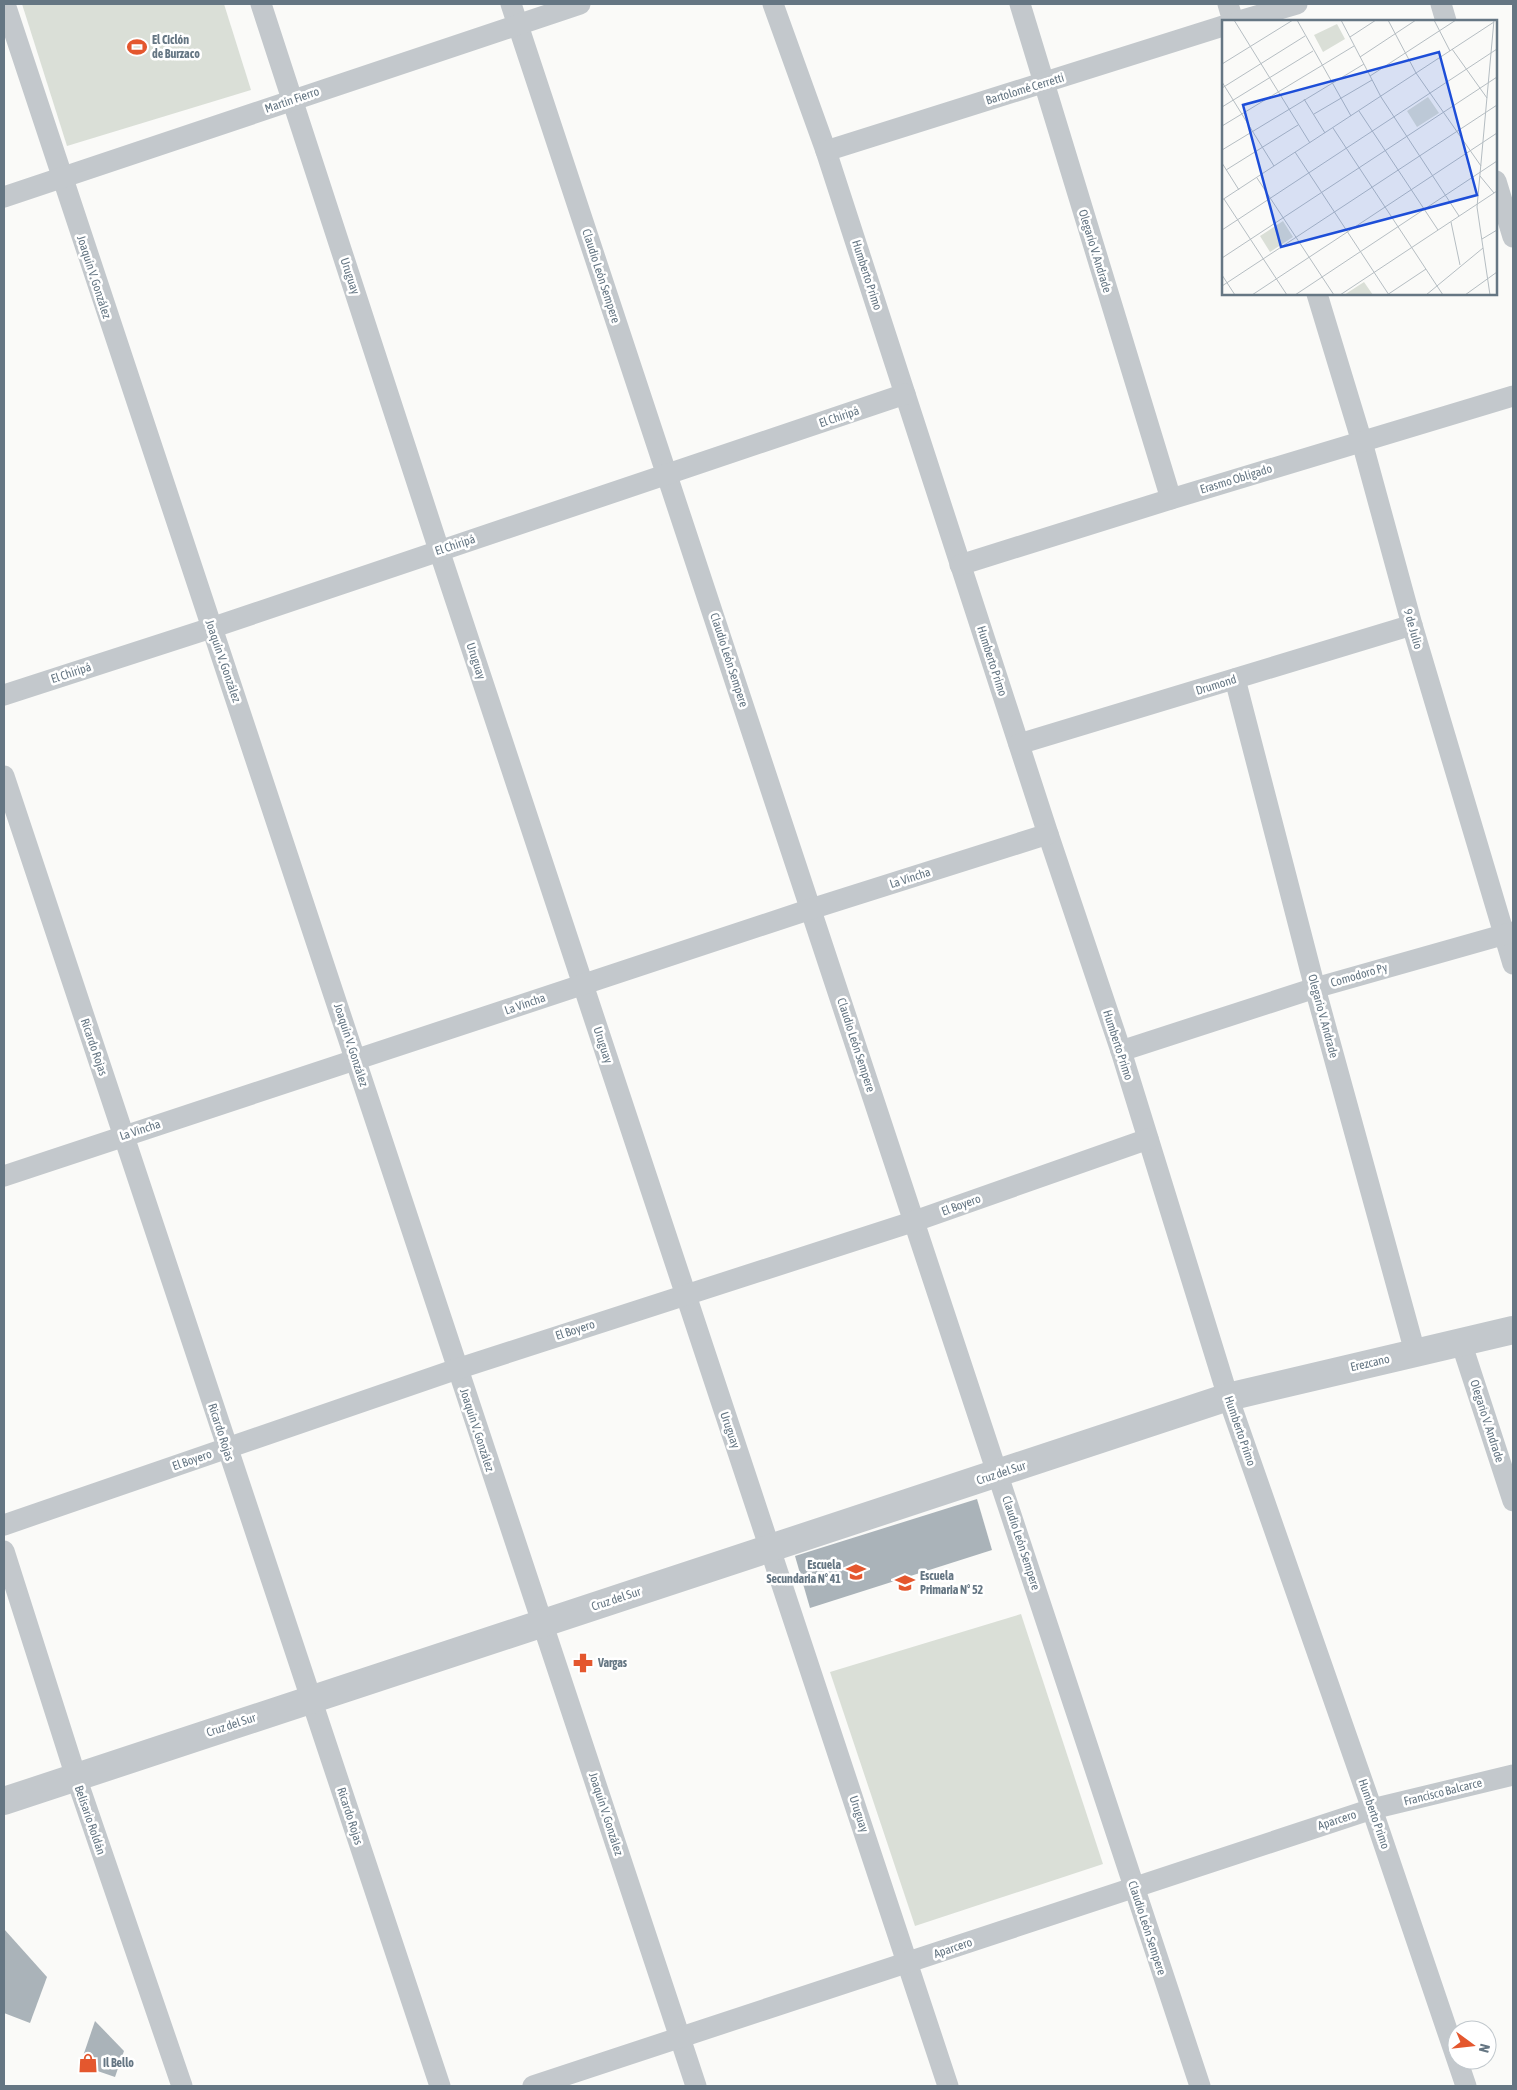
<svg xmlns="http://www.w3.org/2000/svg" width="1517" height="2090" viewBox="0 0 1517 2090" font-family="'Asap Condensed',sans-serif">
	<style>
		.green { fill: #dadfd7 }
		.building { fill: #aab3b9 }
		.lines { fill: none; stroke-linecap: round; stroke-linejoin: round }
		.minor { stroke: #c3c8cc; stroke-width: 21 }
		.tertiary { stroke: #c3c8cc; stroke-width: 28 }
		.labels { text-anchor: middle; stroke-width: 5; stroke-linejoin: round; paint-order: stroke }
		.poi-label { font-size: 12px; font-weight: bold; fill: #657683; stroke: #fff; text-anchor: start }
		.street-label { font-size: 12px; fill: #657683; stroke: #fff }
		.inset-road { fill: none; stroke: #b5bdc2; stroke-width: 1 }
		.view { fill: #1d4ed8; fill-opacity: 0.15; stroke: #1d4ed8; stroke-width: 2.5 }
		.inset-edge { fill: none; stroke: #657683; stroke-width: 2.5 }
	</style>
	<rect width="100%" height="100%" fill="#fafaf8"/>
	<g class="green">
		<path d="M22,4H224L251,90L67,146Z"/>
		<path d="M1021,1614L1103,1864L915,1926L830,1672Z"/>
	</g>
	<g class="building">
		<path d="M977,1499L992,1550L810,1608L795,1556Z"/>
		<path d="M4,1929L47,1977L30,2023L4,2013Z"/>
		<path d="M95,2021L124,2051L115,2077L80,2065Z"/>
	</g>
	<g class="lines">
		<g class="minor">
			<path d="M5,4L696,2086"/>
			<path d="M261,4L439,550L948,2086"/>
			<path d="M511,4L1200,2086"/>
			<path d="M773,4L826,151L1048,834L1121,1051L1228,1397L1372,1809L1466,2086"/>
			<path d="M1020,4L1171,499"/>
			<path d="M1228,4L1233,21"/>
			<path d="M1441,4L1446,21"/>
			<path d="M1239,21L1297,4"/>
			<path d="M826,151L1223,26"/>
			<path d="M1496,181L1513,237"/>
			<path d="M4,197L580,4"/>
			<path d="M1317,294L1362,442L1412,625L1513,964"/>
			<path d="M960,565L1171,499L1513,396"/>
			<path d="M1235,679L1315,988L1415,1352"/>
			<path d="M4,695L211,628L905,394"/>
			<path d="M1019,744L1412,625"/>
			<path d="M4,776L440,2086"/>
			<path d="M1121,1051L1315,988L1513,932"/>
			<path d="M4,1176L811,909L1048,834"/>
			<path d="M1461,1342L1513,1501"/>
			<path d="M4,1525L457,1369L915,1221L1148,1139"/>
			<path d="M4,1551L76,1777L182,2086"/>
			<path d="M533,2086L1372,1809L1513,1775"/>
		</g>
		<path class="tertiary" d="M4,1801L1228,1397L1513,1330"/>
	</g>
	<defs>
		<symbol id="stadium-bare" viewBox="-9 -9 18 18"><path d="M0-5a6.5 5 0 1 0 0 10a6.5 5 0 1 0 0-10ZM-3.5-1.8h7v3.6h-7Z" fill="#e4572e" stroke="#fff" stroke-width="2.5" paint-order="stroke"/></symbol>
		<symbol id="school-bare" viewBox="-9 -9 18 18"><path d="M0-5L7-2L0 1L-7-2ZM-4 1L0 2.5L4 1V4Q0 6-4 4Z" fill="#e4572e" stroke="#fff" stroke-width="2.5" paint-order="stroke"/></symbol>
		<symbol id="pharmacy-bare" viewBox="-9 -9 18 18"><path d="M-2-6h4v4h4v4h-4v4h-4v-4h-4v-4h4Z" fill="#e4572e" stroke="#fff" stroke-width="2.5" paint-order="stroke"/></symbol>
		<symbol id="shop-bare" viewBox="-9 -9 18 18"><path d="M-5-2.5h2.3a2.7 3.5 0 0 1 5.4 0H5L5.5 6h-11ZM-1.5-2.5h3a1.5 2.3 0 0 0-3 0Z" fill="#e4572e" stroke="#fff" stroke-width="2.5" paint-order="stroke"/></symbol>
	</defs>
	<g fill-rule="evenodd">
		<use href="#stadium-bare" x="123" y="33" width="28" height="28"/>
		<use href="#school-bare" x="842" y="1558" width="28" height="28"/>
		<use href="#school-bare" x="891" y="1569" width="28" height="28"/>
		<use href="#pharmacy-bare" x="569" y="1649" width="28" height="28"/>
		<use href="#shop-bare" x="74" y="2049" width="28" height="28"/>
	</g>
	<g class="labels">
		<g class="poi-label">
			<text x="152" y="44">El Ciclón<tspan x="152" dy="14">de Burzaco</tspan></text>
			<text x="841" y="1569" text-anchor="end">Escuela<tspan x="841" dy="14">Secundaria N° 41</tspan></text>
			<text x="920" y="1580">Escuela<tspan x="920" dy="14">Primaria N° 52</tspan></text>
			<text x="598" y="1667">Vargas</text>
			<text x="103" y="2067">Il Bello</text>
		</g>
		<g class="street-label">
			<text transform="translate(1025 89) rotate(-17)" y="4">Bartolomé Cerretti</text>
			<text transform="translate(292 100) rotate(-19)" y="4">Martín Fierro</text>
			<text transform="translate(1095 251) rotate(73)" y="4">Olegario V. Andrade</text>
			<text transform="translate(867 275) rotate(72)" y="4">Humberto Primo</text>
			<text transform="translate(350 276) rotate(72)" y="4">Uruguay</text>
			<text transform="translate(601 276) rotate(72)" y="4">Claudio León Sempere</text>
			<text transform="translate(94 277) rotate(72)" y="4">Joaquín V. González</text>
			<text transform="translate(839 417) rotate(-19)" y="4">El Chiripá</text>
			<text transform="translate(1236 479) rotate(-17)" y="4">Erasmo Obligado</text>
			<text transform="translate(455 545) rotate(-18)" y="4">El Chiripá</text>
			<text transform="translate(1413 629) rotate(74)" y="4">9 de Julio</text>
			<text transform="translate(729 660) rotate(72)" y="4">Claudio León Sempere</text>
			<text transform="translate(223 661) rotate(71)" y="4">Joaquín V. González</text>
			<text transform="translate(476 661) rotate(72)" y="4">Uruguay</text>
			<text transform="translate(992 661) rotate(72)" y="4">Humberto Primo</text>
			<text transform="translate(71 673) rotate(-18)" y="4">El Chiripá</text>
			<text transform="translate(1216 685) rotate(-17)" y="4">Drumond</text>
			<text transform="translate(910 878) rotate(-18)" y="4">La Vincha</text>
			<text transform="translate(1359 975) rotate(-16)" y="4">Comodoro Py</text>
			<text transform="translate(525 1004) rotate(-19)" y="4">La Vincha</text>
			<text transform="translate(1323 1016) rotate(75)" y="4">Olegario V. Andrade</text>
			<text transform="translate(351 1045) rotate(72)" y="4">Joaquín V. González</text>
			<text transform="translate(603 1045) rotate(72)" y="4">Uruguay</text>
			<text transform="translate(856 1045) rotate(72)" y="4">Claudio León Sempere</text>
			<text transform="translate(1118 1045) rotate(72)" y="4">Humberto Primo</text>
			<text transform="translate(94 1047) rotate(71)" y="4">Ricardo Rojas</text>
			<text transform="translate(140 1130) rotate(-18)" y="4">La Vincha</text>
			<text transform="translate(961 1205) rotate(-20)" y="4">El Boyero</text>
			<text transform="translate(575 1330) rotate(-18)" y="4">El Boyero</text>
			<text transform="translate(1370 1363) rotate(-13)" y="4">Erezcano</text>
			<text transform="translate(1487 1421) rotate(72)" y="4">Olegario V. Andrade</text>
			<text transform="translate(477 1430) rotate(72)" y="4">Joaquín V. González</text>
			<text transform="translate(730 1430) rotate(71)" y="4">Uruguay</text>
			<text transform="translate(1240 1431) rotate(71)" y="4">Humberto Primo</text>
			<text transform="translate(221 1432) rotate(72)" y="4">Ricardo Rojas</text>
			<text transform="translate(192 1460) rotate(-19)" y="4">El Boyero</text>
			<text transform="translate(1001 1473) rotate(-18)" y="4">Cruz del Sur</text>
			<text transform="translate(1021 1543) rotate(72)" y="4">Claudio León Sempere</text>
			<text transform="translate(616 1599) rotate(-18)" y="4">Cruz del Sur</text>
			<text transform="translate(231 1725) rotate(-18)" y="4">Cruz del Sur</text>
			<text transform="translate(1443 1792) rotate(-14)" y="4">Francisco Balcarce</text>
			<text transform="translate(606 1814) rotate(72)" y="4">Joaquín V. González</text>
			<text transform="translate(859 1814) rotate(72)" y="4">Uruguay</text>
			<text transform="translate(1374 1814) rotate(71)" y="4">Humberto Primo</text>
			<text transform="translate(350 1816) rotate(72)" y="4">Ricardo Rojas</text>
			<text transform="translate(90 1820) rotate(71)" y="4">Belisario Roldán</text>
			<text transform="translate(1337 1820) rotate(-18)" y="4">Aparcero</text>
			<text transform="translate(1147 1928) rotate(72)" y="4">Claudio León Sempere</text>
			<text transform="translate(953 1948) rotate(-19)" y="4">Aparcero</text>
		</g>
	</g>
	<g transform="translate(1222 20)">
		<rect width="275" height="275" fill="#fafaf8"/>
		<path d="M115,4L123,19L101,32L92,15ZM206,77L217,93L195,107L185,91ZM61,201L71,217L48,232L38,216ZM142,262L151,275H122Z" fill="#dadfd7"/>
		<path class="inset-road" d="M12,0L88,123M75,0L129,96M119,0L159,77L237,196M166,0L194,53L259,146M212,0L228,31M128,17L154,0M230,29L265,78M138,37L194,0M0,44L71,0M148,56L234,0M0,62L52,146M0,68L83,16M82,79L103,113M0,87L91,31M137,91L216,210M92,94L150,60M0,106L132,26M111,108L221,275M0,130L142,44M73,132L167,275M0,143L17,170M4,150L76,105M258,156L272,173M35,158L112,275M2,179L65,275M0,180L272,2M229,202L238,245M0,210L275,29M260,219L275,210M0,238L275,57M0,255L13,275M0,266L275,85M30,275L275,113M73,275L275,141M118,275L275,171M165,275L204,249M204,275L261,228M243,275L275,252M268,275L255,187L272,0"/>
		<path class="view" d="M217,32L255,175L59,227L21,85Z"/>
		<rect width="275" height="275" class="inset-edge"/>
	</g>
	<rect width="1517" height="2090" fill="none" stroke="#657683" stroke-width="10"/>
	<g transform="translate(1472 2045) rotate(105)"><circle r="24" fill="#ffffff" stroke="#c1c8cd"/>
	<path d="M0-4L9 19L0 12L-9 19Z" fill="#e4572e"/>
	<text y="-8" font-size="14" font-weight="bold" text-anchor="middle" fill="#657683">N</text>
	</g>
</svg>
